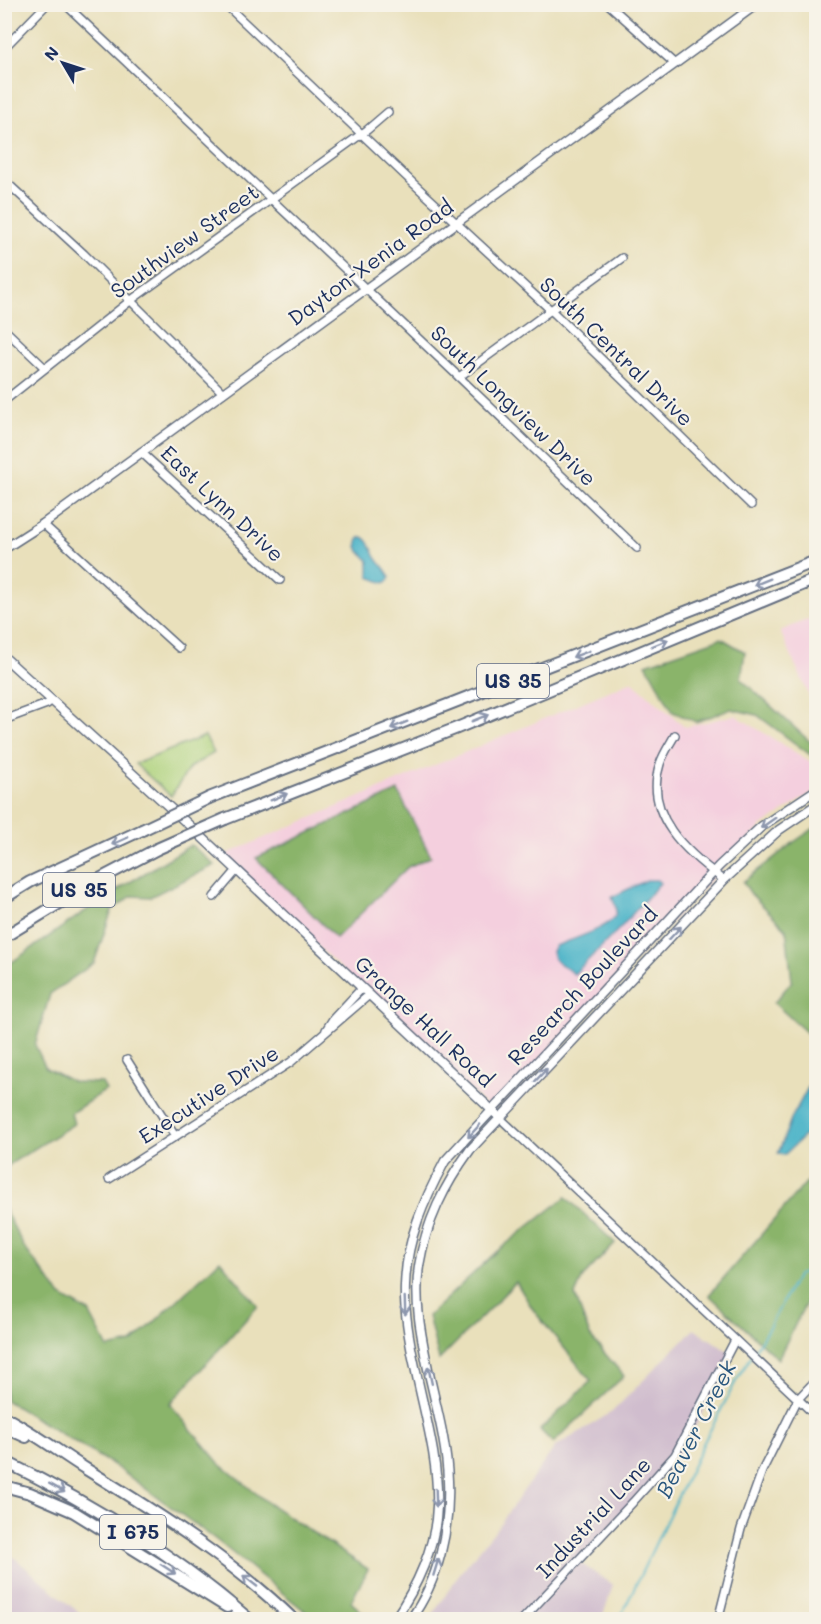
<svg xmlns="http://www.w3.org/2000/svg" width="821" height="1624" viewBox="0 0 821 1624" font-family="Mali,sans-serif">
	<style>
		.built { fill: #f4cfde }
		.industrial { fill: #d0bdce }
		.green { fill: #aed27b; stroke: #64806c; stroke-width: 1.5 }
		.forest { fill: #8ab46b; stroke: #527264; stroke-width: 1.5 }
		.water { fill: #4ab3c8; stroke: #327193; stroke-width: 1.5 }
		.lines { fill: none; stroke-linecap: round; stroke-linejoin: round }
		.stream { stroke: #4ab3c8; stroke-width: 2 }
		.minor-casing { stroke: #636d7f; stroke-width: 10 }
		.major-casing { stroke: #636d7f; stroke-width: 11 }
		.highway-casing { stroke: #636d7f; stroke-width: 14 }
		.minor { stroke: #fff; stroke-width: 7 }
		.major { stroke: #fff; stroke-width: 8 }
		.highway { stroke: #fff; stroke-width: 10 }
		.highway-bridge-casing { stroke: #636d7f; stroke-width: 14; stroke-linecap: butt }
		.highway-bridge { stroke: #fff; stroke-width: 10 }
		.oneway { stroke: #8d97ae }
		.labels { text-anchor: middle; stroke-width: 4.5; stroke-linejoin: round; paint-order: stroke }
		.shield { fill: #f7f3e8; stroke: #5d6a87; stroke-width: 1.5 }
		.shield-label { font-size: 20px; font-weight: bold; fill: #1b2f5e }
		.street-label { font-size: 21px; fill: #1b2f5e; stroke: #f7f3e8 }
		.water-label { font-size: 22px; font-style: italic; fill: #29577e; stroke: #f7f3e8 }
	</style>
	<rect width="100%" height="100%" fill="#f7f3e8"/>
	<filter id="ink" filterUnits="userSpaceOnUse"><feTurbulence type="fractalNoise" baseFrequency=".0167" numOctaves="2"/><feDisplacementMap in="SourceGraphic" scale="12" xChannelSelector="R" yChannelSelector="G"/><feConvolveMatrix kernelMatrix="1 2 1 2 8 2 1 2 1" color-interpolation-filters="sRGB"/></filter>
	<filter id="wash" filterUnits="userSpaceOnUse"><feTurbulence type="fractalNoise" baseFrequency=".008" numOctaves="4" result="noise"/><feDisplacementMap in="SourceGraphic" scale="24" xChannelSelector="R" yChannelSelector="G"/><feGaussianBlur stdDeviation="1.35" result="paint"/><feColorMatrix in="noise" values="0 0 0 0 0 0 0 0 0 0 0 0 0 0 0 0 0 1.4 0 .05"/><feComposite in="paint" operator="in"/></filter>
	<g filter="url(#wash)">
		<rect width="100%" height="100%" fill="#e9e0bb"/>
		<g class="built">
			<path d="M816,616V711L780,631Z"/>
			<path d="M632,681L685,727L735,715L816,765V790L762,826L492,1111L222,856Z"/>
		</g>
		<g class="industrial">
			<path d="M694,1329L733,1354L681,1454L580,1563L613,1585L602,1619L429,1620L460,1573L494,1532L555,1447L612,1412Z"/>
			<path d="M4,1549L83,1616L91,1619H5Z"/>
		</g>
		<path class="green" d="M205,736L214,753L190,767L171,796L135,764Z"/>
		<g class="forest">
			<path d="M721,638L745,652L741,679L816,747V759L757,715L731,709L696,722L673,712L646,664Z"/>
			<path d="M398,791L431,857L408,867L336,938L256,858Z"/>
			<path d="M816,827V1041L774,1003L792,981L786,929L751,894L743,882L794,842Z"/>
			<path d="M191,845L215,865L150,897L132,896L112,910L94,963L50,994L35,1045L46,1068L73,1082L102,1083L106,1090L71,1113L74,1124L10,1164L5,1170V967L107,896Z"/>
			<path d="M816,1171V1290L809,1297L778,1359L709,1295Z"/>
			<path d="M566,1197L615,1243L583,1277L575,1295L590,1336L624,1376L553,1443L540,1430L591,1381L534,1311L516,1282L439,1360L428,1316L496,1252Z"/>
			<path d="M4,1208L24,1247L61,1296L89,1312L108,1348L132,1343L220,1260L258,1306L170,1404L219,1463L268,1503L368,1569L351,1602L370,1619H315L215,1539L113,1465L5,1400Z"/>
		</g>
		<g class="water">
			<path d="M363,537C373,543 371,551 377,559C381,565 386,569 390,577L388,581L384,583L369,577C370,552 368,564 357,547L359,538Z"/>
			<path d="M647,880H657L660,883L621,927L574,974L554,959L552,951L555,946C568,941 609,928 615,916C618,909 614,903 612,897Z"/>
			<path d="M810,1084L816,1086V1125L784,1155L778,1154L791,1119Z"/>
		</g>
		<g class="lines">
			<path class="stream" d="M619,1620L704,1442L736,1381L769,1327L797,1276L816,1265"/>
		</g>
	</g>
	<g filter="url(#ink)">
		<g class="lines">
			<defs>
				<g id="minor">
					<path d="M65,4L459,377L637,548"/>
					<path d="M225,4L414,184L555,314L751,505"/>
					<path d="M608,4L675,64"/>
					<path d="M4,48L47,4"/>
					<path d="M4,180L84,254L223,393"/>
					<path d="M4,329L45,368"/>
					<path d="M459,377L622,258"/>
					<path d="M4,401L130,301L367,130L388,112"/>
					<path d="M141,452L280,580"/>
					<path d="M43,524L179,648"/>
					<path d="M4,720L47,704L51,701"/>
					<path d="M675,735C670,744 663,754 660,764C643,815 687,853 724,880"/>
					<path d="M214,897L237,870"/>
					<path d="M326,1030L333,1019L362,988"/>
					<path d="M127,1060L175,1136"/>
					<path d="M500,1118L816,1416"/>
					<path d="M109,1179L291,1062L369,995"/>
					<path d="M522,1620L633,1502L675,1455L735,1340"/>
					<path d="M718,1620L741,1529L762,1471L798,1399L816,1380"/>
				</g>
				<g id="major">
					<path d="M4,549L43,524L757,4"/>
					<path d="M4,657L189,825L496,1114"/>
					<path d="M394,1620C417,1587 436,1546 437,1506C439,1460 424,1412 415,1367C409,1340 404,1313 405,1286C406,1240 424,1200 445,1161L719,866L762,826L816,790"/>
					<path d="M410,1620C439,1581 450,1529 448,1481C447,1444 436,1406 428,1369C421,1335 414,1301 419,1266C426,1222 444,1186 470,1150L724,880L779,830L816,805"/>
				</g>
				<g id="highway">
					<path d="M209,798L816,561"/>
					<path d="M225,819L457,728L816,579"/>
					<path d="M4,898L30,882L142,830"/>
					<path d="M4,937L94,882L157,849"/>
					<path d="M4,1417C33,1432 59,1452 86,1469C159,1514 232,1560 294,1620"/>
					<path d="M4,1427L26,1437"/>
					<path d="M4,1461C93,1504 176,1556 250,1620"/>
					<path d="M4,1486L30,1493L74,1512L227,1607"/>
				</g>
			</defs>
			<use href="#minor" class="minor-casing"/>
			<use href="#major" class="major-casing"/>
			<use href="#highway" class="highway-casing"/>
			<use href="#minor" class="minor"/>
			<use href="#major" class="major"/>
			<use href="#highway" class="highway"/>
			<defs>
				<g id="highway-bridge">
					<path d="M142,830L209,798"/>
					<path d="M157,849L225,819"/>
				</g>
			</defs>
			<use href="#highway-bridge" class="highway-bridge-casing"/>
			<use href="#highway-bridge" class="highway-bridge"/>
		</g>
		<defs><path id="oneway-shaft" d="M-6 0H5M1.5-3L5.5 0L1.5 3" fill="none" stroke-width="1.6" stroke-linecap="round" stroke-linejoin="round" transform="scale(1.5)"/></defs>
		<g class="oneway">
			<use href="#oneway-shaft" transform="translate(762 582) rotate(158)"/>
			<use href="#oneway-shaft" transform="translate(660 643) rotate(-22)"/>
			<use href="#oneway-shaft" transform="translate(581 654) rotate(159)"/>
			<use href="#oneway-shaft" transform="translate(480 718) rotate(-22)"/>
			<use href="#oneway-shaft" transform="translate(399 725) rotate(158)"/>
			<use href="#oneway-shaft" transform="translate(279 797) rotate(-22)"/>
			<use href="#oneway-shaft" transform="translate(768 823) rotate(145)"/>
			<use href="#oneway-shaft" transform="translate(120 841) rotate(156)"/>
			<use href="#oneway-shaft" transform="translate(675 933) rotate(-47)"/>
			<use href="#oneway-shaft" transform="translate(541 1075) rotate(-47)"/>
			<use href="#oneway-shaft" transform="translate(474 1131) rotate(133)"/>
			<use href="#oneway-shaft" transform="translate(405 1306) rotate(88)"/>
			<use href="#oneway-shaft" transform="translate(430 1375) rotate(-102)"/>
			<use href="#oneway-shaft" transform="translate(57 1488) rotate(29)"/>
			<use href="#oneway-shaft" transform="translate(436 1498) rotate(88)"/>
			<use href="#oneway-shaft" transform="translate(436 1567) rotate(-73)"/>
			<use href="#oneway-shaft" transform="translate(168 1569) rotate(33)"/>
			<use href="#oneway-shaft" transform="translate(250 1581) rotate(-142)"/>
		</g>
	</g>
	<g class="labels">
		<g class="shield">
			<rect x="477" y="664" width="72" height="34" rx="4.5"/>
			<rect x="43" y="873" width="72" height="34" rx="4.5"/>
			<rect x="100" y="1515" width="66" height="34" rx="4.5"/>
		</g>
		<g class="shield-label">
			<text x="513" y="688">US 35</text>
			<text x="79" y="897">US 35</text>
			<text x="133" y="1539">I 675</text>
		</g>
		<g class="street-label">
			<text transform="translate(185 242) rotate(-36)" y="7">Southview Street</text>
			<text transform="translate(371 263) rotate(-36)" y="7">Dayton-Xenia Road</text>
			<text transform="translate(616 352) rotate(44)" y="7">South Central Drive</text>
			<text transform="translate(513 406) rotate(44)" y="7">South Longview Drive</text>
			<text transform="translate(222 504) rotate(43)" y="7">East Lynn Drive</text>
			<text transform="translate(583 986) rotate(-47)" y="7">Research Boulevard</text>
			<text transform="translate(424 1022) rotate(43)" y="7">Grange Hall Road</text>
			<text transform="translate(209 1095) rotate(-33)" y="7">Executive Drive</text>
			<text transform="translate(594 1518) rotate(-47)" y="7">Industrial Lane</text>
		</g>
		<g class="water-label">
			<text transform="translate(696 1429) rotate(-63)" y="8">Beaver Creek</text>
		</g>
	</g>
	<rect width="821" height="1624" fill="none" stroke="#f7f3e8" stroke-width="24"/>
	<g transform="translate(63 63) rotate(309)" stroke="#f7f3e8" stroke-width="4.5" paint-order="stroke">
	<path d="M0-4.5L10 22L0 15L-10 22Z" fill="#1b2f5e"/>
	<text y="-9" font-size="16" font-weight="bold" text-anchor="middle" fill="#1b2f5e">N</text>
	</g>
</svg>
